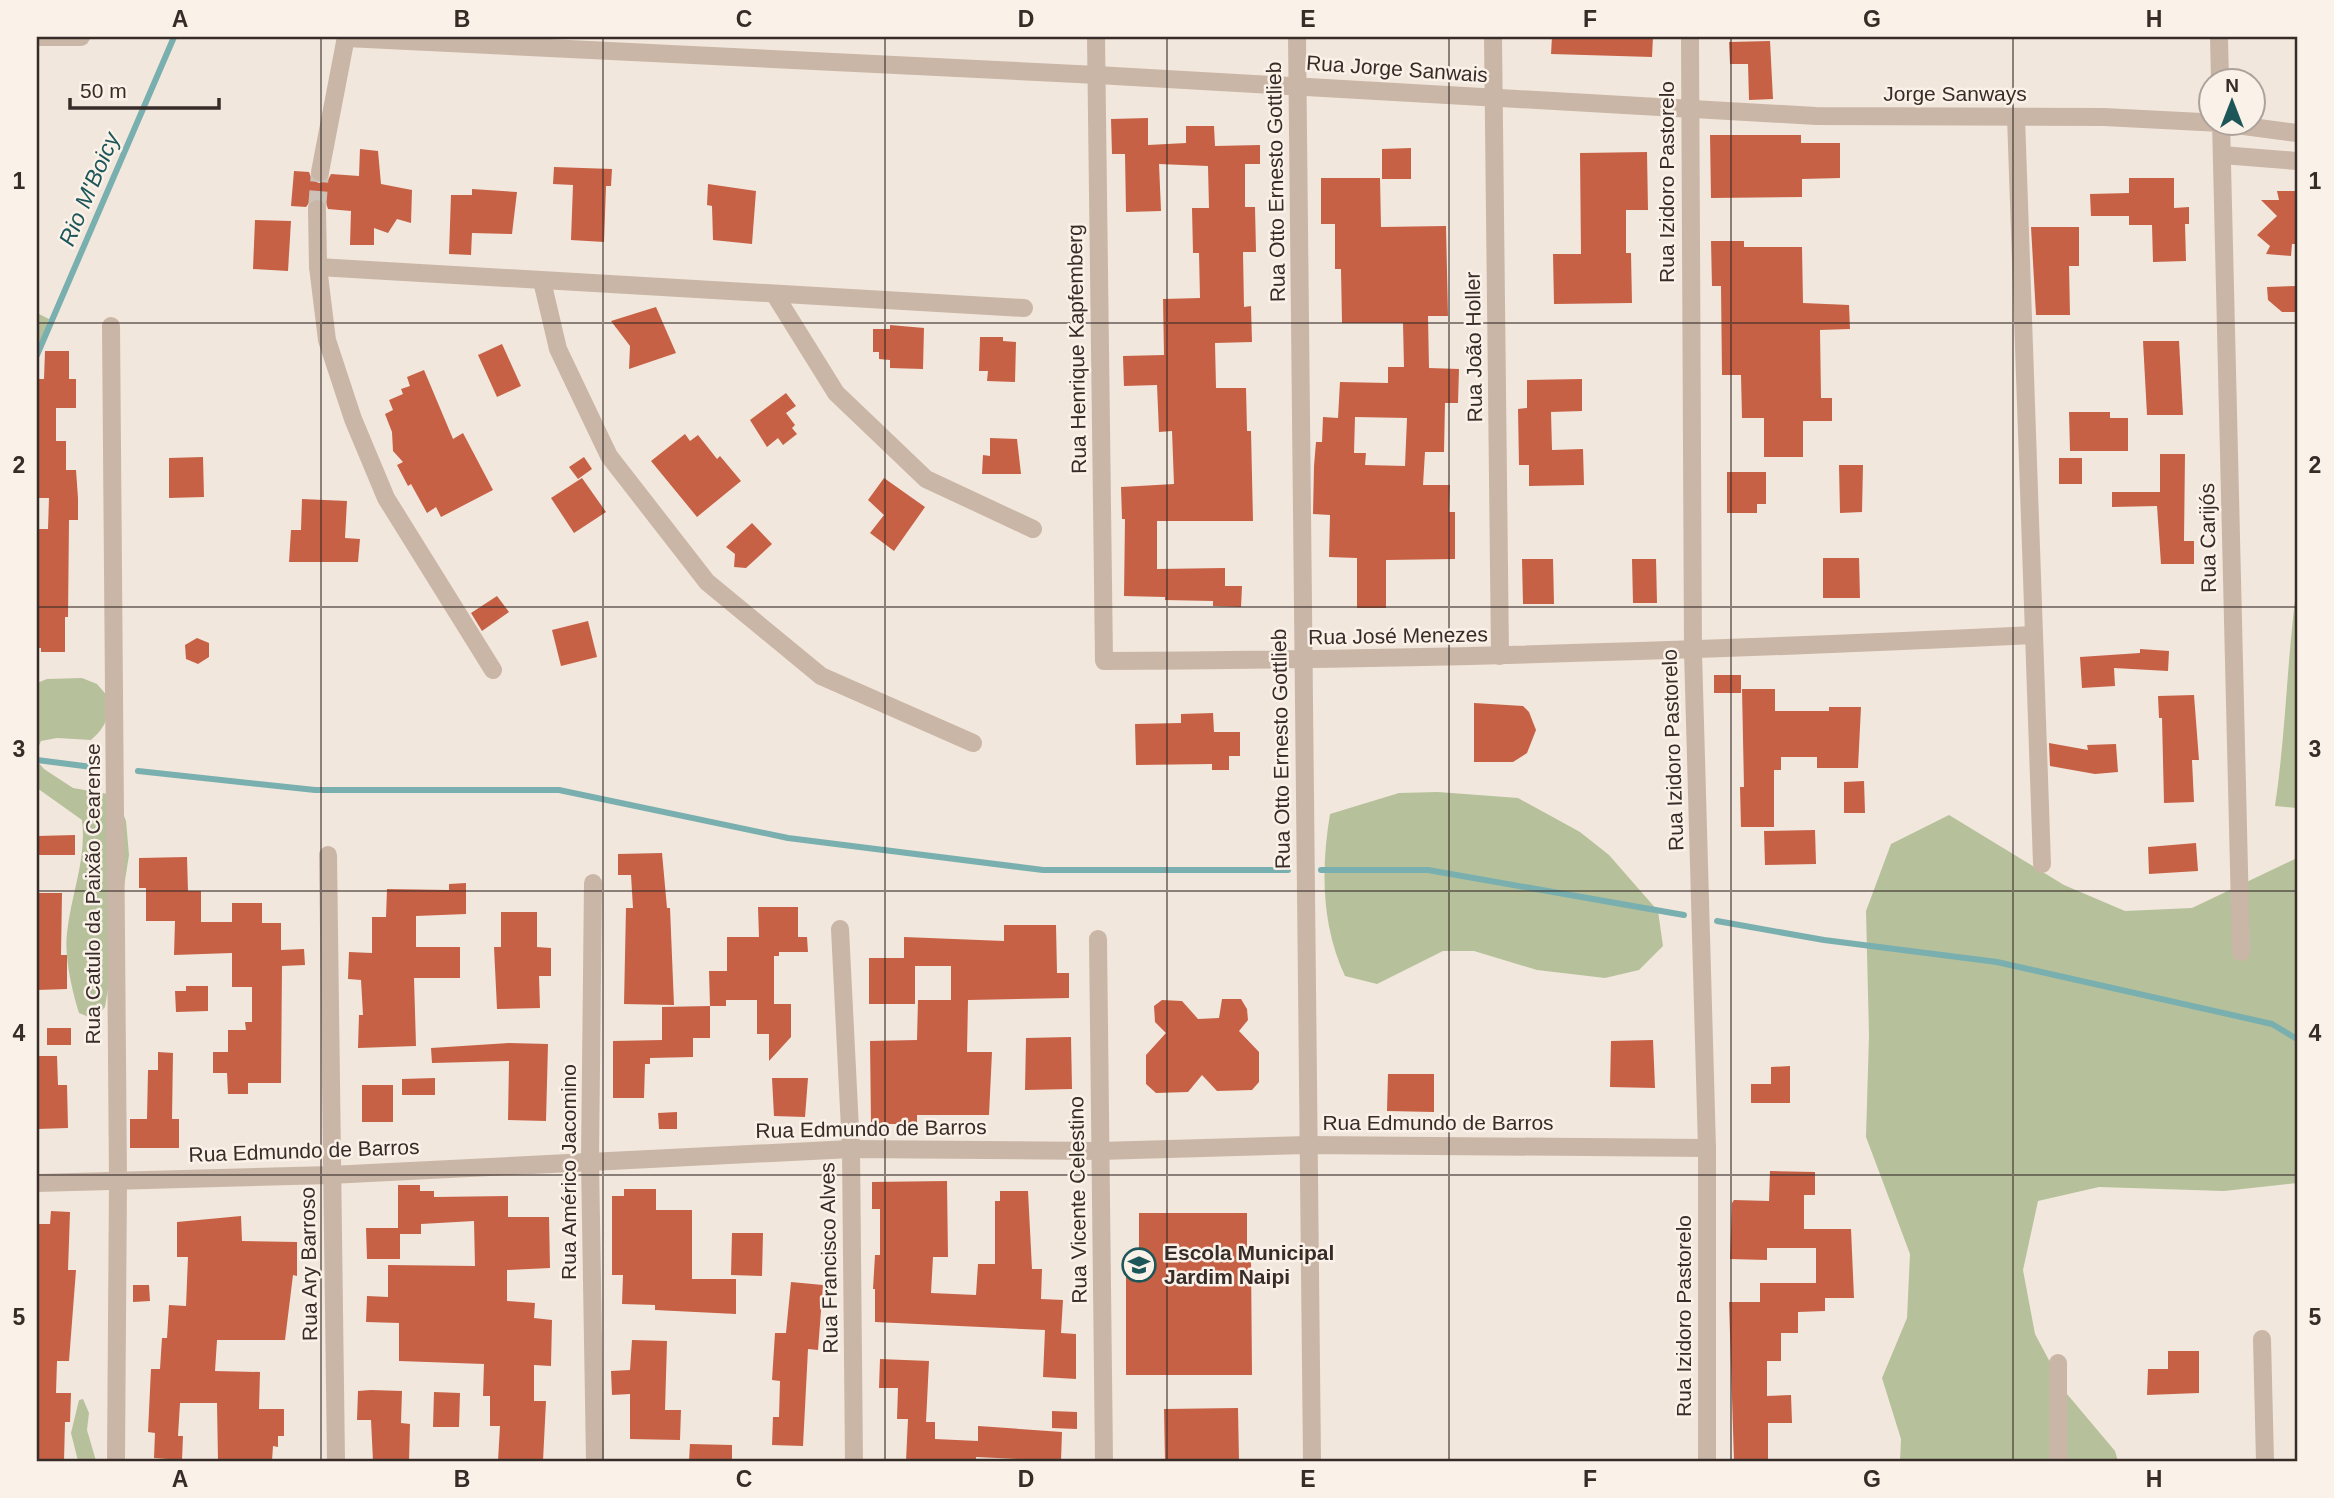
<svg xmlns="http://www.w3.org/2000/svg" width="2334" height="1498" viewBox="0 0 2334 1498" font-family="Arial,sans-serif">
	<style>
		.green { fill: #b6c19b }
		.lines { fill: none; stroke-linecap: round; stroke-linejoin: round }
		.stream { stroke: #7aafaf; stroke-width: 6 }
		.building { fill: #c76145; fill-rule: evenodd }
		.minor-tunnel { stroke: #cdc2b8; stroke-width: 18; stroke-dasharray: 18 9; stroke-linecap: butt }
		.minor { stroke: #cab6a7; stroke-width: 18 }
		.grid { fill: none; stroke: #372c28; stroke-width: 2; stroke-opacity: 0.55 }
		.labels { text-anchor: middle; stroke-width: 5; stroke-linejoin: round; paint-order: stroke }
		.street-label { font-size: 21px; fill: #372c28; stroke: #faf1e8 }
		.poi-label { font-size: 21px; font-weight: bold; fill: #372c28; stroke: #faf1e8; text-anchor: start }
		.water-label { font-size: 23px; font-style: italic; fill: #1d5659; stroke: #faf1e8 }
		.neatline { fill: none; stroke: #372c28; stroke-width: 2.5 }
		.grid-label { font-size: 23px; text-anchor: middle; font-weight: bold; fill: #372c28 }
	</style>
	<rect width="100%" height="100%" fill="#f2e7dc"/>
	<g class="green">
		<path d="M37,313L49,319L37,363Z"/>
		<path d="M2297,584V808L2275,806C2286,732 2287,658 2297,584Z"/>
		<path d="M82,678L97,684L109,698C109,717 106,727 91,740L57,738L41,741L37,750V683L47,679Z"/>
		<path d="M37,761L44,769L73,788L108,794L120,806L126,821L129,855L105,1007L94,1019L79,1013C72,991 64,956 67,933C71,895 87,858 82,820L37,788Z"/>
		<path d="M1438,792L1518,798L1580,832L1609,855L1658,911L1663,946L1639,970L1605,978L1537,970L1474,951H1443L1377,984L1345,976C1321,925 1321,868 1330,814L1399,793Z"/>
		<path d="M1949,815L2064,885L2125,911L2192,908L2297,858V1183L2224,1191L2099,1187L2038,1201L2023,1270L2035,1334L2067,1394L2115,1451L2118,1461H1900L1901,1439L1882,1378L1907,1318L1910,1254L1866,1137L1869,1035L1866,911L1891,844Z"/>
		<path d="M83,1399L89,1413L87,1430L96,1461H78L71,1433L79,1400Z"/>
	</g>
	<g class="lines">
		<g class="stream">
			<path d="M37,355L174,37"/>
			<path d="M37,760L92,767"/>
			<path d="M138,771L315,790H559L788,838L1043,870H1288"/>
			<path d="M1321,870H1428L1684,915"/>
			<path d="M1717,921L1824,940L1997,962L2272,1024L2297,1039"/>
		</g>
	</g>
	<g class="building">
		<path d="M1552,37H1653L1652,57L1551,54Z"/>
		<path d="M1770,41L1773,99L1749,100L1748,64H1730L1729,42Z"/>
		<path d="M1148,118V145L1186,143V126H1214L1215,146L1260,145V164H1245V207H1255L1256,252H1243L1244,307L1251,306L1252,342L1215,343L1216,388H1246L1247,431H1251L1253,521H1157V569L1225,568V586H1242L1241,607L1213,606V601L1165,600V597L1124,596L1125,519H1122L1121,487L1174,484L1172,431L1159,432L1157,385L1124,386L1123,356L1164,355L1163,299L1200,298L1199,253H1193L1192,208H1209L1208,166L1159,164L1161,211L1126,212L1125,154H1112L1111,119Z"/>
		<path d="M1710,135H1801V143H1840V178L1802,179V197L1711,198Z"/>
		<path d="M1411,148V179H1382V149Z"/>
		<path d="M360,149L378,151L381,184L412,190L411,223L397,219L388,233L374,228V245H350L351,211L328,209L326,203L317,198L311,200L306,207L291,206L294,171L309,172L312,180L319,183L328,180L331,174L359,176Z"/>
		<path d="M1647,152L1648,210H1626V253H1631L1632,303L1554,304L1553,254H1581L1580,153Z"/>
		<path d="M554,167L612,169L611,186H606L604,242L571,240L573,185L553,184Z"/>
		<path d="M1321,178H1380L1381,227L1446,226L1448,316H1428L1429,368L1459,369L1458,403H1445L1444,452H1425L1423,485H1450L1449,512H1455V559L1386,560V608H1357V558L1329,557L1330,515L1313,514L1314,466L1316,442H1322L1323,417L1338,418L1340,382L1388,383V367H1404L1403,323H1342L1341,269H1335V224H1321ZM1355,417L1407,418L1405,466L1365,465L1366,453H1354Z"/>
		<path d="M2129,178H2174V208L2189,207V224H2185L2186,261L2153,262L2152,225H2129V216H2091L2090,194L2129,193Z"/>
		<path d="M708,184L756,191L752,244L713,240L712,206L707,205Z"/>
		<path d="M472,189L517,192L512,234L472,233L471,255L449,254L451,195H472Z"/>
		<path d="M2277,191H2297V244H2292L2291,256L2266,254L2270,246L2257,235L2277,216L2261,200H2279Z"/>
		<path d="M255,220L291,221L288,271L253,269Z"/>
		<path d="M2031,227H2079V266H2069L2070,315H2036Z"/>
		<path d="M1711,241H1744V247H1802L1803,303L1849,305L1850,329L1820,330L1821,398H1832V421H1803V457H1764V418H1742L1741,375H1722L1721,286H1712Z"/>
		<path d="M2297,286V312H2282L2268,300L2267,287Z"/>
		<path d="M656,307L676,353L629,369L630,346L611,321Z"/>
		<path d="M890,325L924,328L923,369L890,368V360L879,359V352H873V329H890Z"/>
		<path d="M980,337H1003V341L1016,342L1015,382L987,381L988,371H979Z"/>
		<path d="M2143,341H2179L2183,415H2147Z"/>
		<path d="M502,344L521,386L497,397L478,355Z"/>
		<path d="M45,351H69V379H76V408H56V441H66V470H76L78,498V520H69L68,617H65V652H41V648H37V529H48L49,498H37V379H44Z"/>
		<path d="M424,370L453,439L463,433L493,490L441,517L436,507L427,513L411,484L408,486L397,465L403,462L393,451L392,432L385,414L393,410L389,400L403,394L401,389L410,386L407,377Z"/>
		<path d="M1582,379V411L1551,412L1552,450L1583,449L1584,485L1529,486V465H1519L1518,409L1527,408V380Z"/>
		<path d="M786,393L796,406L786,413L795,425L792,428L797,434L783,445L778,438L767,447L750,420Z"/>
		<path d="M2069,412H2110V418H2128V451H2070Z"/>
		<path d="M685,434L690,441L698,435L717,459L720,456L741,481L697,517L651,461Z"/>
		<path d="M990,438L1017,439L1021,474H982L983,455L990,456Z"/>
		<path d="M2160,454H2185L2184,541H2194V564H2161L2157,506L2112,507V492H2160Z"/>
		<path d="M203,457L204,497L169,498V458Z"/>
		<path d="M584,457L592,469L578,479L569,467Z"/>
		<rect x="2059" y="458" width="23" height="26"/>
		<path d="M1839,465H1863L1862,512L1840,513Z"/>
		<path d="M1727,472H1766V504H1757V513H1727Z"/>
		<path d="M582,478L606,512L574,533L551,498Z"/>
		<path d="M884,478L925,507L894,551L870,533L884,515L868,500Z"/>
		<path d="M302,499L347,501L345,538L360,539L358,562H289L291,530H301Z"/>
		<path d="M752,523L772,544L746,568L734,567L735,554L726,547Z"/>
		<path d="M1823,558H1859L1860,598H1823Z"/>
		<path d="M1522,559H1553L1554,604H1523Z"/>
		<path d="M1632,559H1656L1657,603H1633Z"/>
		<path d="M497,596L509,612L482,631L471,613Z"/>
		<path d="M588,621L597,657L561,666L552,630Z"/>
		<path d="M197,638L209,643V657L198,664L186,659L185,645Z"/>
		<path d="M2140,649L2169,651L2168,671L2114,668L2115,686L2082,688L2080,657L2140,653Z"/>
		<rect x="1714" y="675" width="27" height="18"/>
		<path d="M1742,689H1775V711H1829V707H1861L1858,768H1817V757H1781V770H1774V827H1741L1740,787H1744Z"/>
		<path d="M2194,695L2199,760H2192L2194,802L2164,803L2162,718H2159L2158,696Z"/>
		<path d="M1474,703L1523,706L1529,712L1536,730L1527,753L1513,762H1474Z"/>
		<path d="M1213,713L1214,732H1240V756H1229V770H1212V764L1136,765L1135,724L1181,723V714Z"/>
		<path d="M2049,743L2088,750L2087,745L2116,744L2118,772L2095,774L2050,766Z"/>
		<path d="M1864,781L1865,813H1844V782Z"/>
		<path d="M1815,830L1816,864L1765,865L1764,831Z"/>
		<path d="M75,835V855H37V836Z"/>
		<path d="M2196,843L2198,871L2149,874L2148,847Z"/>
		<path d="M662,853L667,908H670L674,1005L624,1004L626,908H633L631,875H618V854Z"/>
		<path d="M187,857L188,891H201V922H232V903H262V923H281V950L304,949L305,965L282,966L281,1083H248V1094H228L227,1073H213V1052H228V1030H246L245,1022H252V987H232V953L174,955L175,921H146V888H139V858Z"/>
		<path d="M466,883V914L416,916V947H460V978H414L416,1046L358,1048L359,1015H363L361,980L348,979L349,952L372,953V917H386L387,889L449,890V884Z"/>
		<path d="M37,893H62L61,955H67V989L37,990Z"/>
		<path d="M758,907H798V937H807L808,952H779V956H774V1004H791V1037L769,1061V1034H757V1000H726V1006H710L709,971H727V937H759Z"/>
		<path d="M501,912H537V947L551,948V976H539L540,1008L497,1009L494,947H501Z"/>
		<path d="M1004,925H1056L1057,973H1069V998L968,1000L967,1052H992L989,1115H917V1124H871L870,1041L917,1040L918,1000H951V966H915V1004H869V958H904V937L1004,941Z"/>
		<path d="M186,986H208V1011L176,1012L175,991H186Z"/>
		<path d="M1222,999H1241L1247,1009L1248,1020L1239,1031L1259,1052V1082L1252,1090L1217,1091L1202,1075L1188,1092L1156,1093L1146,1084V1055L1166,1033L1155,1022L1154,1006L1162,1000L1182,1001L1198,1019L1219,1018Z"/>
		<path d="M710,1006V1038H693V1057L650,1058V1064H645L644,1098H613V1041L662,1040V1007Z"/>
		<rect x="47" y="1028" width="24" height="17"/>
		<path d="M1071,1037L1072,1089L1025,1090L1026,1038Z"/>
		<path d="M1653,1040L1655,1088L1610,1087L1611,1041Z"/>
		<path d="M509,1043L548,1044L546,1121L508,1120L509,1061L432,1063L431,1048Z"/>
		<path d="M158,1052L173,1053L172,1119H179V1148H130V1119H147L148,1070H158Z"/>
		<path d="M37,1056H57L58,1085H67L68,1128L37,1129Z"/>
		<path d="M1790,1066V1103H1751V1084H1771V1067Z"/>
		<path d="M1388,1074H1434V1112L1387,1111Z"/>
		<path d="M435,1078V1095H402V1079Z"/>
		<path d="M772,1078H808L805,1117L774,1116Z"/>
		<rect x="362" y="1085" width="31" height="37"/>
		<path d="M677,1112V1129H659L658,1113Z"/>
		<path d="M1770,1171L1815,1172V1195H1804V1229H1851L1854,1298H1825V1311L1798,1312V1333H1781V1361H1767V1396L1791,1395L1792,1423H1768V1461H1734L1729,1302H1760V1283H1816V1248H1767V1260L1730,1259L1732,1203L1734,1200L1769,1201Z"/>
		<path d="M947,1181L948,1257H933L931,1293L976,1295L978,1264H995V1201H1000V1191H1028L1032,1269H1042L1041,1299L1063,1300L1061,1333L1076,1334V1379L1043,1377L1045,1330L875,1322V1289H873L875,1255H880V1209H872V1182Z"/>
		<path d="M398,1185H420V1191H434V1197L508,1196V1217H549L550,1268L507,1270V1301L535,1303L534,1318L552,1320L551,1366L534,1365V1401H546L543,1461H498L500,1426H490V1396H483L484,1364L399,1361V1323L366,1322L367,1296L388,1297V1265L475,1266L474,1221L421,1224V1234H400V1259H367L366,1228H398Z"/>
		<path d="M624,1189H656V1210H692V1279H736V1314L655,1310V1305L622,1304L623,1275H612V1196H624Z"/>
		<path d="M51,1211L70,1212L68,1270H76L69,1361H57L56,1393H71L70,1422H65L64,1461H37V1224H50Z"/>
		<path d="M1139,1213H1247V1258H1251L1252,1375H1126V1258H1139Z"/>
		<path d="M241,1216L242,1241L297,1242V1276L293,1275L285,1340H217L215,1371L260,1372L259,1409H284V1436H278V1447L273,1446L272,1461H218L217,1403H180L178,1436H183L182,1460L154,1458L155,1433L148,1432L151,1369H160L162,1338H167L169,1305L186,1306L188,1257H177V1222Z"/>
		<path d="M732,1233H763L762,1276L731,1275Z"/>
		<path d="M791,1282L823,1285L818,1350L808,1349L803,1446L772,1445L773,1417H779L780,1381L772,1380L775,1333H786Z"/>
		<path d="M133,1285H149L150,1301L133,1302Z"/>
		<path d="M632,1340L667,1341L665,1410H681L680,1440L630,1439V1394L612,1395L611,1371L630,1370Z"/>
		<path d="M2168,1351H2199V1393L2147,1395L2148,1369H2168Z"/>
		<path d="M880,1359L929,1361L926,1422H935V1439L978,1441V1426L1062,1432L1061,1461L976,1457V1461H906L908,1419H897L898,1388H879Z"/>
		<path d="M371,1390L402,1391L401,1423L410,1424L409,1461H373L371,1420H357L358,1391Z"/>
		<path d="M434,1392L460,1393L459,1427H433Z"/>
		<path d="M1238,1408L1239,1461H1165L1164,1409Z"/>
		<path d="M1052,1411L1077,1412V1429L1052,1428Z"/>
		<path d="M690,1444L732,1445V1461H689Z"/>
	</g>
	<g class="lines">
		<path class="minor-tunnel" d="M317,209L320,172"/>
		<g class="minor">
			<path d="M37,37H81"/>
			<path d="M1096,37L1104,661C1414,660 1724,650 2034,635"/>
			<path d="M1297,37L1312,1461"/>
			<path d="M1493,37L1500,656"/>
			<path d="M1690,37L1693,652L1707,1148V1461"/>
			<path d="M2219,37L2220,80"/>
			<path d="M346,38L1097,75L1816,116L2104,117L2221,123L2297,133"/>
			<path d="M2016,117L2042,864"/>
			<path d="M2221,122L2241,952"/>
			<path d="M2222,155L2297,161"/>
			<path d="M320,172L346,37"/>
			<path d="M317,209L318,267L327,340L353,419L386,498L493,670"/>
			<path d="M318,267L1024,308"/>
			<path d="M542,281L558,349L609,456L707,582L821,676L973,743"/>
			<path d="M775,295L836,393L926,479L1033,529"/>
			<path d="M111,326L118,1181L116,1461"/>
			<path d="M328,855L336,1461"/>
			<path d="M593,883L590,1160L595,1461"/>
			<path d="M840,929L851,1149L854,1461"/>
			<path d="M1098,939L1104,1461"/>
			<path d="M37,1183L330,1175L851,1149L1100,1151L1308,1145L1707,1148"/>
			<path d="M2262,1339L2265,1461"/>
			<path d="M2058,1461V1363"/>
		</g>
	</g>
	<path class="grid" d="M321,37V1461M603,37V1461M885,37V1461M1167,37V1461M1449,37V1461M1731,37V1461M2013,37V1461M37,323H2297M37,607H2297M37,891H2297M37,1175H2297"/>
	<defs>
		<symbol id="school-ring" viewBox="-11 -11 22 22"><circle r="9.5" fill="#faf1e8" stroke="#1d5659" stroke-width="1.5"/><path d="M0-5L7-2L0 1L-7-2ZM-4 1L0 2.5L4 1V4Q0 6-4 4Z" fill="#1d5659"/></symbol>
	</defs>
	<g fill-rule="evenodd">
		<use href="#school-ring" x="1120" y="1246" width="38" height="38"/>
	</g>
	<g class="labels">
		<g class="street-label">
			<text transform="translate(1397 69) rotate(4)" y="7">Rua Jorge Sanwais</text>
			<text x="1955" y="101">Jorge Sanways</text>
			<text transform="translate(1276 182) rotate(-91)" y="7">Rua Otto Ernesto Gottlieb</text>
			<text transform="translate(1667 182) rotate(-90)" y="7">Rua Izidoro Pastorelo</text>
			<text transform="translate(1474 347) rotate(-91)" y="7">Rua João Holler</text>
			<text transform="translate(1077 349) rotate(-91)" y="7">Rua Henrique Kapfemberg</text>
			<text transform="translate(2208 538) rotate(-91)" y="7">Rua Carijós</text>
			<text transform="translate(1398 636) rotate(-1)" y="7">Rua José Menezes</text>
			<text transform="translate(1281 749) rotate(-91)" y="7">Rua Otto Ernesto Gottlieb</text>
			<text transform="translate(1673 750) rotate(-92)" y="7">Rua Izidoro Pastorelo</text>
			<text transform="translate(93 894) rotate(-90)" y="7">Rua Catulo da Paixão Cearense</text>
			<text x="1438" y="1130">Rua Edmundo de Barros</text>
			<text transform="translate(871 1129) rotate(-1)" y="7">Rua Edmundo de Barros</text>
			<text transform="translate(304 1151) rotate(-2)" y="7">Rua Edmundo de Barros</text>
			<text transform="translate(569 1172) rotate(-90)" y="7">Rua Américo Jacomino</text>
			<text transform="translate(1078 1200) rotate(-91)" y="7">Rua Vicente Celestino</text>
			<text transform="translate(829 1258) rotate(-91)" y="7">Rua Francisco Alves</text>
			<text transform="translate(309 1264) rotate(-91)" y="7">Rua Ary Barroso</text>
			<text transform="translate(1684 1316) rotate(-90)" y="7">Rua Izidoro Pastorelo</text>
		</g>
		<g class="poi-label">
			<text x="1164" y="1260">Escola Municipal<tspan x="1164" dy="24">Jardim Naipi</tspan></text>
		</g>
		<g class="water-label">
			<text transform="translate(89 189) rotate(-67)" y="8">Rio M'Boicy</text>
		</g>
	</g>
	<rect width="2334" height="1498" fill="none" stroke="#faf1e8" stroke-width="77"/>
	<g transform="translate(2232 102)"><circle r="33" fill="#faf1e8" stroke="#aca29b" stroke-width="2"/>
	<path d="M0-5L12 26L0 18L-12 26Z" fill="#1d5659"/>
	<text y="-10" font-size="19" font-weight="bold" text-anchor="middle" fill="#372c28">N</text>
	</g>
	<path d="M70 98v10h149v-10" fill="none" stroke="#372c28" stroke-width="3.5"/>
	<text x="80" y="98" font-size="21" fill="#372c28" stroke="#faf1e8" stroke-width="5" paint-order="stroke">50 m</text>
	<rect x="38" y="38" width="2258" height="1422" class="neatline"/>
	<g class="grid-label">
		<text x="180" y="27">A</text>
		<text x="462" y="27">B</text>
		<text x="744" y="27">C</text>
		<text x="1026" y="27">D</text>
		<text x="1308" y="27">E</text>
		<text x="1590" y="27">F</text>
		<text x="1872" y="27">G</text>
		<text x="2154" y="27">H</text>
		<text x="19" y="189">1</text>
		<text x="2315" y="189">1</text>
		<text x="19" y="473">2</text>
		<text x="2315" y="473">2</text>
		<text x="19" y="757">3</text>
		<text x="2315" y="757">3</text>
		<text x="19" y="1041">4</text>
		<text x="2315" y="1041">4</text>
		<text x="19" y="1325">5</text>
		<text x="2315" y="1325">5</text>
		<text x="180" y="1487">A</text>
		<text x="462" y="1487">B</text>
		<text x="744" y="1487">C</text>
		<text x="1026" y="1487">D</text>
		<text x="1308" y="1487">E</text>
		<text x="1590" y="1487">F</text>
		<text x="1872" y="1487">G</text>
		<text x="2154" y="1487">H</text>
	</g>
</svg>
